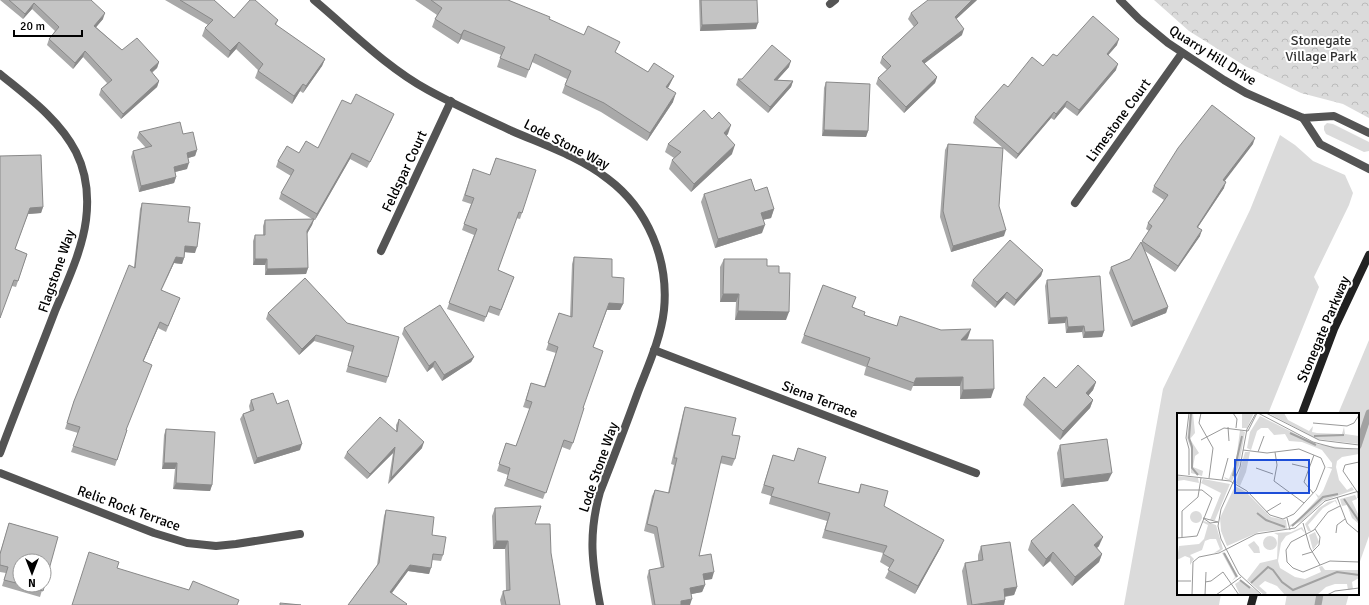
<svg xmlns="http://www.w3.org/2000/svg" width="1369" height="605" viewBox="0 0 1369 605" font-family="Signika,sans-serif">
	<style>
		.green { fill: #dbdbdb }
		.park { fill: url(#park-crowns) }
		.lines { fill: none; stroke-linecap: round; stroke-linejoin: round }
		.stream { stroke: #a2a2a2; stroke-width: 7 }
		.street { stroke: #545454; stroke-width: 8 }
		.secondary { stroke: #212121; stroke-width: 8 }
		.wall { fill: #a9a9a9; fill-rule: evenodd }
		.shaded-wall { fill: #898989 }
		.building { fill: #c4c4c4; stroke: #898989 }
		.labels { text-anchor: middle; stroke-width: 4; stroke-linejoin: round; paint-order: stroke }
		.park-label { font-size: 14px; fill: #323232; stroke: #fff }
		.street-label { font-size: 14px; fill: #000; stroke: #fff }
		.inset-river { fill: none; stroke: #a2a2a2; stroke-width: 2 }
		.inset-road { fill: none; stroke: #999; stroke-width: 1 }
		.view { fill: #1d4ed8; fill-opacity: 0.15; stroke: #1d4ed8; stroke-width: 2 }
		.inset-edge { fill: none; stroke: #000; stroke-width: 2 }
	</style>
	<defs>
		<pattern id="park-crowns" width="20" height="18" patternUnits="userSpaceOnUse"><rect width="20" height="18" fill="#dbdbdb"/><path d="M2 6a3 3 0 1 1 6 0M12 15a3 3 0 1 1 6 0" fill="none" stroke="#bababa"/></pattern>
	</defs>
	<rect width="100%" height="100%" fill="#fff"/>
	<g class="green">
		<path d="M1327,123L1333,124L1369,142V151L1364,152L1326,134L1324,130V126Z"/>
		<path d="M1280,135L1295,145L1313,161L1345,175L1353,193L1349,205L1314,277L1319,287L1268,414H1178V594H1221L1219,605H1124L1163,389L1250,210Z"/>
		<path d="M1369,340V536L1358,567V414H1338Z"/>
		<path d="M1287,594H1349L1346,605H1285Z"/>
	</g>
	<path class="park" d="M1154,0H1369V118L1343,104L1301,93L1245,66L1189,31Z"/>
	<g class="lines">
		<g class="stream">
			<path d="M1358,446L1369,413"/>
			<path d="M1318,605L1320,594"/>
		</g>
		<g class="street">
			<path d="M314,0C351,31 386,67 428,90C455,105 484,118 512,131C544,145 580,157 608,179C648,209 669,260 664,310C661,338 648,366 638,392C626,425 613,459 600,492C588,535 592,563 600,605"/>
			<path d="M1120,0L1139,19L1168,43L1224,80L1246,93L1303,118L1334,116L1369,133"/>
			<path d="M830,4L835,0"/>
			<path d="M0,74C28,97 59,119 76,152C86,172 89,196 86,220C82,251 67,282 55,311C37,358 18,405 0,453"/>
			<path d="M1303,118L1320,144L1369,169"/>
			<path d="M1075,203L1182,53"/>
			<path d="M381,251L451,101"/>
			<path d="M654,350L976,473"/>
			<path d="M0,473L154,533L187,543L216,546L236,544L300,534"/>
		</g>
		<g class="secondary">
			<path d="M1302,414L1334,329L1369,255"/>
			<path d="M1251,605L1254,594"/>
		</g>
	</g>
	<g class="wall">
		<path d="M0,0H91L103,19L96,27L122,50L159,62L157,68L152,73L159,81L157,87L121,119L99,95L101,89L107,83L83,57L73,69L47,45L49,39L55,31L32,9L23,19Z"/>
		<path d="M165,0H214L234,18L278,20L276,25L325,59L322,66L303,93L300,91L292,104L255,78L258,70L236,49L228,58L202,36L205,28L208,25Z"/>
		<path d="M415,0H508L549,19L616,53L648,72L674,76L668,88L673,102L647,141L601,112L562,93L567,79L532,62L526,78L497,67L501,55L461,39L458,44L432,27L435,19L437,15Z"/>
		<path d="M699,0H757L756,29L700,31Z"/>
		<path d="M977,0L956,19L962,35L924,63L937,77L935,83L904,113L876,84L878,78L887,70L880,63L882,57L914,27L908,19L911,13Z"/>
		<path d="M1117,45L1108,55L1116,70L1077,116L1065,107L1054,120L1051,118L1016,159L1003,148L999,206L1004,236L951,252L940,217L945,150L948,144L1003,148L973,123L975,117L1008,87L1043,66L1057,56Z"/>
		<path d="M789,67L777,80L793,81L791,87L768,113L736,85L738,79H742Z"/>
		<path d="M826,82L868,131L866,137L822,136L824,88Z"/>
		<path d="M351,104L392,119L367,168L350,159L315,220H314L312,225L307,234L308,268L306,274L265,275V265H253V241L255,235H263V226L265,220L312,219L279,199L281,193L291,176L276,167L278,161L299,153L318,148Z"/>
		<path d="M712,119L728,134L726,136L732,154L691,192L669,169L672,160L674,158L665,152L668,144Z"/>
		<path d="M139,132L183,134L197,150L195,156L188,158L187,169L175,172L176,177L174,183L139,192L131,157L133,151L146,148L137,138Z"/>
		<path d="M1253,144L1224,181V188L1198,227L1200,236L1175,272L1145,251L1168,307L1166,313L1131,327L1109,273L1111,267L1130,259L1149,231L1146,229L1148,223L1164,200L1152,192L1154,186Z"/>
		<path d="M0,156L43,207L41,213L28,214L15,249L27,254L16,287L12,286Z"/>
		<path d="M496,158L522,213L520,219L516,218L498,270L514,277L499,316L488,312L484,322L447,309L474,235L462,230L471,204L462,201L471,175H490Z"/>
		<path d="M755,191L774,209L771,218L763,220L762,233L715,248L701,202L704,194Z"/>
		<path d="M142,203L188,222L195,253L185,252L184,258L182,264L174,263L161,290L180,298L166,332L158,328L143,361L126,430H127L115,466L71,452L78,433L65,429L74,401L134,267L140,209Z"/>
		<path d="M574,257L612,277L623,304L620,310H607L593,347L583,408L573,443L570,450L562,447L543,499L504,486L508,475L497,471L506,443L516,446L530,409L523,407L531,383L544,387L556,353L546,350L559,313L570,317L572,264Z"/>
		<path d="M724,259L767,266L779,273L786,320H735L736,302H720V267Z"/>
		<path d="M1043,270L1041,276L1014,306L1004,298L995,308L971,286L973,280Z"/>
		<path d="M305,278L388,377L386,383L346,372L352,352L314,341L299,355L266,319L268,313Z"/>
		<path d="M1047,280L1104,331L1102,337L1083,338L1082,332L1066,333L1065,323L1048,324L1045,286Z"/>
		<path d="M823,285L864,315L897,326L941,330L968,338L966,340L991,398L960,399V386H913L911,391L864,375L866,367L801,343Z"/>
		<path d="M404,328L474,357L471,362L442,381L433,367L427,372L402,334Z"/>
		<path d="M1096,382L1093,390L1088,396L1093,400L1090,408L1060,440L1023,405L1026,397L1056,388Z"/>
		<path d="M251,400L277,404L300,450L254,464L240,419L243,414L250,411L249,406Z"/>
		<path d="M685,407L732,435L735,459L732,466L720,463L699,556L712,579L704,580L705,585L702,592L691,594L690,605H652L647,577L649,570L661,568L654,534L644,531L652,496L655,490L668,493L674,465L671,464L683,413Z"/>
		<path d="M399,419L422,448L388,484L393,453L367,479L344,458L347,452L396,431V425Z"/>
		<path d="M166,429L212,485L210,491L173,489L175,469H162L164,435Z"/>
		<path d="M1060,445L1108,481L1061,487L1057,453Z"/>
		<path d="M798,448L818,483L858,493L861,484L884,506L941,547L915,594L885,578L890,568L880,562L883,553L822,538L827,521L769,504L771,496L761,493L773,455L794,461Z"/>
		<path d="M495,508L535,524L551,553L560,605H501L500,600L503,591H506L505,549H493L492,516Z"/>
		<path d="M386,510L432,535L443,555L441,561L432,560L429,574L408,571L392,593L348,605L377,565L384,516Z"/>
		<path d="M9,523L58,537L40,597L2,586L6,573L0,572V553ZM20,561H44V585H20Z"/>
		<path d="M1031,541L1099,546L1097,548L1102,554L1099,562L1072,586L1050,561L1043,567L1028,550Z"/>
		<path d="M981,546L1017,587L1014,595L1005,597V600L1004,605H967L962,571L965,563L978,561V555Z"/>
	</g>
	<g class="shaded-wall">
		<path d="M972,0H977L952,23L955,17Z"/>
		<path d="M34,3L32,9L23,19L25,14Z"/>
		<path d="M105,13L103,19L92,32L94,26Z"/>
		<path d="M758,23L756,29L700,31L702,25Z"/>
		<path d="M964,29L962,35L920,67L922,61Z"/>
		<path d="M464,30L461,39L458,44L461,35Z"/>
		<path d="M1119,39L1117,45L1104,60L1107,54Z"/>
		<path d="M239,42L236,49L228,58L230,51Z"/>
		<path d="M85,51L83,57L73,69L75,63Z"/>
		<path d="M325,59L322,66L303,93L306,86Z"/>
		<path d="M791,61L789,67L772,86L774,80Z"/>
		<path d="M159,62L157,68L147,76L150,70Z"/>
		<path d="M1118,64L1116,70L1077,116L1079,110Z"/>
		<path d="M674,76L670,84L663,96L666,87Z"/>
		<path d="M937,77L935,83L904,113L906,107Z"/>
		<path d="M159,81L157,87L121,119L123,114Z"/>
		<path d="M793,81L791,87L768,113L770,107Z"/>
		<path d="M303,84L300,91L292,104L294,96Z"/>
		<path d="M676,93L673,102L647,141L650,133Z"/>
		<path d="M1067,101L1065,107L1054,120L1056,114Z"/>
		<path d="M1054,112L1051,118L1016,159L1018,154Z"/>
		<path d="M394,114L392,119L367,168Z"/>
		<path d="M731,125L728,134L720,141L724,133Z"/>
		<path d="M824,130L868,131L866,137L822,136Z"/>
		<path d="M1255,138L1253,144L1221,186L1223,180Z"/>
		<path d="M735,145L732,154L691,192L694,184Z"/>
		<path d="M197,150L195,156L185,159L187,153Z"/>
		<path d="M352,153L350,159L315,220L317,214Z"/>
		<path d="M189,163L187,169L171,173L174,167Z"/>
		<path d="M176,177L174,183L139,192L141,186Z"/>
		<path d="M1226,182L1224,188L1194,233L1197,227Z"/>
		<path d="M43,207L41,213L28,214L30,208Z"/>
		<path d="M774,209L771,218L758,221L761,213Z"/>
		<path d="M314,219L312,225L305,237L307,231Z"/>
		<path d="M765,225L762,233L715,248L718,239Z"/>
		<path d="M1006,230L1004,236L951,252L953,246Z"/>
		<path d="M1202,230L1200,236L1175,272L1178,266Z"/>
		<path d="M185,246L197,247L195,253L183,252Z"/>
		<path d="M176,257L184,258L182,264L174,263L159,296Z"/>
		<path d="M255,259H267L265,265H253Z"/>
		<path d="M308,268L306,274L265,275L267,269Z"/>
		<path d="M1043,270L1041,276L1014,306L1016,300Z"/>
		<path d="M1007,292L1004,298L995,308L997,302Z"/>
		<path d="M723,294H739L736,302H720Z"/>
		<path d="M609,303L623,304L620,310H607Z"/>
		<path d="M1168,307L1166,313L1131,327L1133,321Z"/>
		<path d="M738,311L789,312L786,320H735Z"/>
		<path d="M1067,317L1065,323L1048,324L1050,318Z"/>
		<path d="M160,322L158,328L141,367L143,361Z"/>
		<path d="M1084,326L1082,332L1066,333L1068,327Z"/>
		<path d="M971,329L968,338L958,349L961,340Z"/>
		<path d="M1104,331L1102,337L1083,338L1085,332Z"/>
		<path d="M316,335L314,341L299,355L302,349Z"/>
		<path d="M474,357L471,362L442,381L444,375Z"/>
		<path d="M435,361L433,367L427,372L429,366Z"/>
		<path d="M963,377L960,386H913L916,378Z"/>
		<path d="M1096,382L1093,390L1083,402L1086,393Z"/>
		<path d="M994,389L991,398L960,399L963,390Z"/>
		<path d="M1093,400L1090,408L1060,440L1063,431Z"/>
		<path d="M424,442L422,448L388,484L391,478Z"/>
		<path d="M302,444L300,450L254,464L257,458Z"/>
		<path d="M395,447L393,453L367,479L370,474Z"/>
		<path d="M164,463H177L175,469H162Z"/>
		<path d="M1112,473L1108,481L1061,487L1064,479Z"/>
		<path d="M176,483L212,485L210,491L173,489Z"/>
		<path d="M1103,537L1099,546L1091,553L1094,545Z"/>
		<path d="M944,540L941,547L915,594L918,586Z"/>
		<path d="M496,541H508L505,549H493Z"/>
		<path d="M1053,552L1050,561L1043,567L1046,559Z"/>
		<path d="M1102,554L1099,562L1072,586L1075,577Z"/>
		<path d="M410,565L431,568L429,574L408,571L388,598L390,592Z"/>
		<path d="M714,572L712,579L700,581L703,574Z"/>
		<path d="M705,585L702,592L687,595L690,588Z"/>
		<path d="M1017,587L1014,595L1000,597L1004,589Z"/>
		<path d="M692,599L690,605H679L681,601Z"/>
		<path d="M1005,600L1004,605H974Z"/>
	</g>
	<g class="building">
		<path d="M9,0H91L105,13L94,26L122,50L137,38L159,62L150,70L159,81L123,114L101,89L112,80L85,51L75,63L49,39L59,27L34,3L25,14Z"/>
		<path d="M180,0H214L234,18L250,0H255L278,20L275,24L325,59L306,86L303,84L294,96L258,71L263,64L239,42L230,51L205,28L213,20Z"/>
		<path d="M431,0H508L550,17L549,19L584,35L588,26L620,42L615,52L648,72L654,63L674,76L666,87L676,93L650,133L604,103L565,85L571,71L535,54L529,70L500,58L505,47L464,30L461,35L435,19L442,8Z"/>
		<path d="M701,0H757L758,23L702,25Z"/>
		<path d="M928,0H972L955,17L964,29L922,61L937,77L906,107L878,78L891,66L882,57L918,23L911,13Z"/>
		<path d="M1093,16L1119,39L1107,54L1118,64L1079,110L1067,101L1056,114L1054,112L1018,154L975,117L1004,84L1008,87L1032,57L1043,66L1053,54L1057,56Z"/>
		<path d="M772,45L791,61L774,80L793,81L770,107L738,79H742Z"/>
		<path d="M826,82L870,84L868,131L824,130Z"/>
		<path d="M356,94L394,114L370,162L352,153L317,214L281,193L294,170L278,161L287,146L299,153L306,141L318,148L342,100L351,104Z"/>
		<path d="M1212,105L1255,138L1223,180L1226,182L1197,227L1202,230L1178,266L1142,241L1152,226L1148,223L1168,195L1154,186L1178,148Z"/>
		<path d="M704,110L712,119L719,112L731,125L724,133L735,145L694,184L672,160L681,152L668,144Z"/>
		<path d="M180,122L183,134L193,132L197,150L187,153L189,163L174,167L176,177L141,186L133,151L152,146L139,132Z"/>
		<path d="M948,144L1003,148L999,206L1006,230L953,246L943,211Z"/>
		<path d="M41,155L43,207L30,208L15,249L27,254L18,281L14,280L0,318V156Z"/>
		<path d="M496,158L536,170L522,213L519,212L498,270L514,277L501,310L490,306L486,317L449,303L477,229L464,224L474,198L465,195L473,169L490,175Z"/>
		<path d="M751,179L755,191L767,187L774,209L761,213L765,225L718,239L704,194Z"/>
		<path d="M142,203L190,207L188,222L200,223L197,247L185,246L184,258L176,257L161,290L180,298L168,326L160,322L143,361L152,365L126,430H127L117,460L73,446L80,427L67,423L74,401L129,265L135,268Z"/>
		<path d="M314,219L307,231L308,268L267,269V259H255V235H265V220Z"/>
		<path d="M1010,240L1043,270L1016,300L1007,292L997,302L973,280Z"/>
		<path d="M1141,242L1168,307L1133,321L1111,267L1130,259Z"/>
		<path d="M574,257L612,259V277L624,278L623,304L609,303L593,347L603,351L583,408H584L573,443L564,440L546,493L507,479L510,468L499,464L506,443L516,446L532,402L526,400L531,383L545,387L558,347L548,343L559,313L572,317Z"/>
		<path d="M724,259H767V266H779V273H790L789,312L738,311L739,294H723Z"/>
		<path d="M1100,276L1104,331L1085,332L1084,326L1068,327L1067,317L1050,318L1047,280Z"/>
		<path d="M305,278L347,323L399,337L388,377L348,366L354,346L316,335L302,349L268,313Z"/>
		<path d="M823,285L856,297L852,307L865,312L864,315L897,326L900,316L941,330L971,329L961,340H993L994,389L963,390V377L916,378L914,383L867,366L870,358L804,335Z"/>
		<path d="M440,305L474,357L444,375L435,361L429,366L404,328Z"/>
		<path d="M1078,365L1096,382L1086,393L1093,400L1063,431L1026,397L1044,377L1056,388Z"/>
		<path d="M273,393L277,404L288,400L302,444L257,458L243,414L254,410L251,400Z"/>
		<path d="M685,407L736,418L732,435L740,436L735,459L722,456L699,556L711,554L714,572L703,574L705,585L690,588L692,599L681,601V605H655L649,570L664,567L657,527L647,524L655,490L669,493L677,458H674Z"/>
		<path d="M380,417L397,432L399,419L424,442L391,478L395,447L370,474L347,452Z"/>
		<path d="M166,429L215,432L212,485L176,483L177,463H164Z"/>
		<path d="M1107,439L1112,473L1064,479L1060,445Z"/>
		<path d="M798,448L826,457L818,483L859,493L861,484L888,491L884,506L944,540L918,586L888,570L894,560L883,554L887,546L825,530L830,513L771,496L774,488L764,485L773,455L794,461Z"/>
		<path d="M1073,504L1103,537L1094,545L1102,554L1075,577L1053,552L1046,559L1031,541Z"/>
		<path d="M541,506L535,524H550L551,553L560,605H506L503,591L510,590L508,541H496L495,508Z"/>
		<path d="M386,510L434,517L432,535L446,537L443,555L433,554L431,568L410,565L390,592L407,604L406,605H348L379,563Z"/>
		<path d="M9,523L58,537L43,591L23,585H44V561H20V584L4,580L8,567L0,565V554Z"/>
		<path d="M1010,542L1017,587L1004,589L1005,600L972,605L965,563L983,560L981,546Z"/>
		<path d="M89,552L119,562L117,568L189,590L193,581L239,600L237,605H72Z"/>
		<path d="M280,603L301,605H280Z"/>
	</g>
	<g class="labels">
		<g class="park-label">
			<text x="1321" y="45">Stonegate<tspan x="1321" dy="16">Village Park</tspan></text>
		</g>
		<g class="street-label">
			<text transform="translate(1213 55) rotate(32)" y="5">Quarry Hill Drive</text>
			<text transform="translate(1118 120) rotate(-54)" y="5">Limestone Court</text>
			<text transform="translate(567 144) rotate(27)" y="5">Lode Stone Way</text>
			<text transform="translate(404 171) rotate(-65)" y="5">Feldspar Court</text>
			<text transform="translate(56 271) rotate(-71)" y="5">Flagstone Way</text>
			<text transform="translate(1323 329) rotate(-67)" y="5">Stonegate Parkway</text>
			<text transform="translate(820 399) rotate(21)" y="5">Siena Terrace</text>
			<text transform="translate(598 467) rotate(-71)" y="5">Lode Stone Way</text>
			<text transform="translate(129 508) rotate(20)" y="5">Relic Rock Terrace</text>
		</g>
	</g>
	<g transform="translate(1177 413)">
		<rect width="182" height="182" fill="#fff"/>
		<path d="M13,0H16L18,20L13,26L22,40L18,43L16,54L26,58L25,63L14,60V36L10,25ZM65,0H77L70,15H65ZM91,0H107L111,7L132,18L136,13L135,19L140,20L165,21L167,14L168,21L182,23V31L140,26ZM83,3L139,31L182,37V41L165,44L160,48L159,54L162,67L170,77L175,74L177,77L146,88L125,108L113,114L112,106L113,112L121,107L141,85L138,80L142,83L146,78L155,56L149,54H155V50L145,37L125,29L112,28L108,21L97,22L91,15H84L80,18L74,37L70,35L73,19ZM63,17L68,19L62,52L55,68L48,66L47,64L52,66L59,48ZM68,39H73L69,59L63,73L59,70ZM0,63L21,65L22,70L7,67L0,68ZM26,66L53,71L38,107H33L44,80L24,70ZM178,82L180,86L175,88L182,103V111L175,105L170,92L165,93L163,86ZM159,87L161,93L158,88L146,95L131,112L134,118H131L128,111L142,95L151,89ZM27,108L39,112L46,136L42,139L37,140L43,136L39,126H33L28,128L25,137L13,142L17,146L13,152V145L8,143L0,147L2,133L22,131L27,126L31,112L25,109ZM125,114L128,120L124,116L109,123L104,130L101,148L103,155L118,164L128,166L144,159L142,154L145,153L148,157H182V165L175,169L176,176L171,177L170,171H158L149,174L140,182H108L100,173L88,168L82,173L90,180L87,182L70,167L83,150L100,146L101,122L97,120L114,119ZM86 130a7 7 0 1 1 14 0a7 7 0 1 1-14 0ZM47,139L61,163L55,168L58,164L45,140ZM64,167L80,178L84,182H63L58,171Z" fill="#dbdbdb"/>
		<path d="M58,73L69,79L94,104L109,107L110,116L82,119L50,133L44,118L43,105ZM13 104a6 6 0 1 1 12 0a6 6 0 1 1-12 0ZM138,119L142,129L136,137L132,122ZM77,128L82,134L83,140H77L71,132Z" fill="#dbdbdb"/>
		<path class="inset-river" d="M14,0L12,25L15,34V55L21,62M113,20L139,32M137,23L167,22M56,63L65,23M167,86L182,108M80,100L89,107L108,114M115,113L146,84L161,81M47,140L60,164M63,167L73,175M74,170L91,154L96,157L105,169L116,177L160,159L182,162"/>
		<path class="inset-road" d="M12,0L9,25L12,36V62M24,0L22,10L36,35L32,65M56,0L60,6L59,15M79,0L70,16L63,54L44,96L41,113L44,126L62,161L85,182M81,0L136,29L158,35L182,36M89,0L142,27L182,32M136,10L170,13L177,10L182,2M51,14L52,28M71,18L80,0M24,27L47,15L71,18M81,39L87,23M98,39L100,52L97,68L127,90M115,51L132,55M79,55L96,61M0,62L53,68L70,78L93,102L106,106L117,101L139,77L148,54L144,45L122,36L90,40L66,37M45,67L51,45M0,77H25L35,85L20,123L0,125M136,80L127,69L137,42M160,84L170,110L182,120M181,85V80L166,58L168,52L182,49M163,93L151,99L137,117L114,129L109,137L110,149L116,155L126,159L153,148L182,149M89,99L104,90M26,105L33,110L41,109M26,105L41,109M110,105L113,117M126,110L133,135L143,152M159,120L160,112L168,106M5,125V98L21,84L24,65M42,140L79,121L118,115L148,88L182,78M125,142L135,139L142,132L143,124L138,116M0,168H14M28,169L34,168L46,159L62,182M15,182L16,149L22,144L42,140M28,182L29,159M39,182L64,164M150,182L158,178L182,175"/>
		<path class="view" d="M58,47H132V80H58Z"/>
		<rect width="182" height="182" class="inset-edge"/>
	</g>
	<g transform="translate(32 573) rotate(180)"><circle r="19" fill="#ffffff" stroke="#999999"/>
	<path d="M0-3L7 15L0 10L-7 15Z" fill="#000000"/>
	<text y="-6" font-size="11" font-weight="bold" text-anchor="middle" fill="#000000">N</text>
	</g>
	<path d="M14 30v6h68v-6" fill="none" stroke="#000000" stroke-width="2"/>
	<text x="20" y="30" font-size="12" fill="#000000" stroke="#ffffff" stroke-width="3" paint-order="stroke">20 m</text>
</svg>
